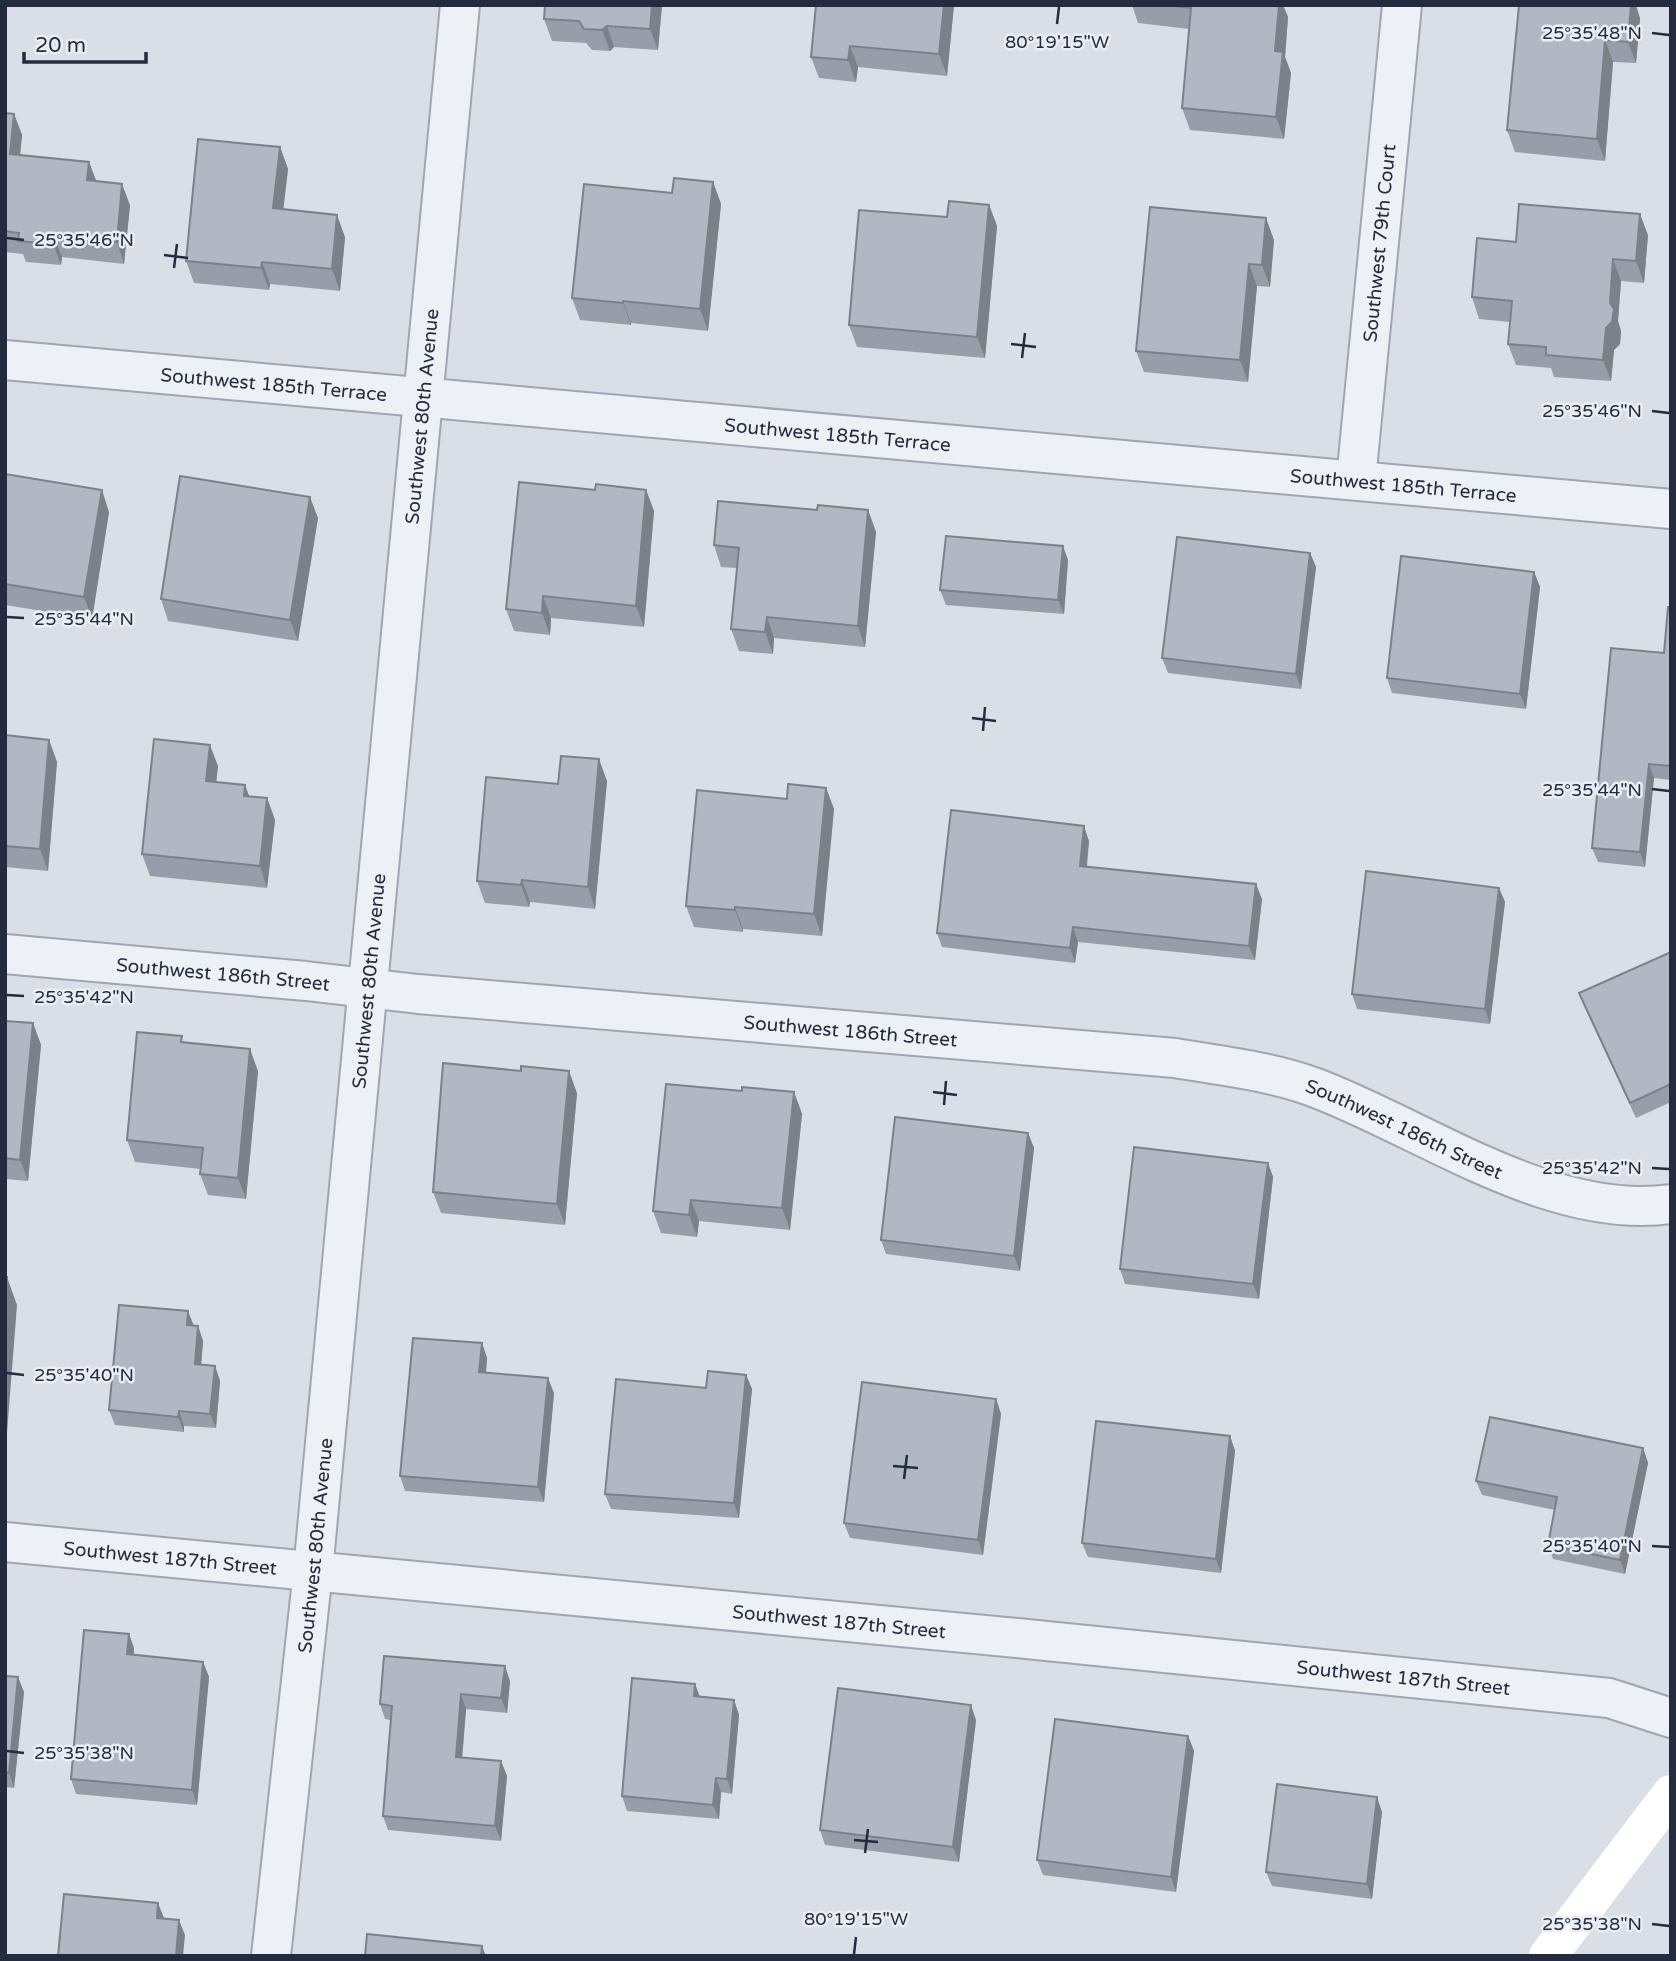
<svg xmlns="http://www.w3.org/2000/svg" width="1676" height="1961" viewBox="0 0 1676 1961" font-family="'Varela Round',sans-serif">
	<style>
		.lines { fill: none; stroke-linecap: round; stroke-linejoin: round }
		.street-casing { stroke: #9fa6b1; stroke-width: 42 }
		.street { stroke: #edf0f5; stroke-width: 38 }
		.secondary { stroke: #fff; stroke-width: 38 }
		.wall { fill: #989ea9 }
		.shaded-wall { fill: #7c8189 }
		.building { fill: #b1b8c4; stroke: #7c8189; stroke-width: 2 }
		.ticks { fill: none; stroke: #232c3e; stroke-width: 2.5 }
		.labels { text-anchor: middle; stroke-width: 5; stroke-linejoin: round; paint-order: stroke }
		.street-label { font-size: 19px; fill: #232c3e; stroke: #e9eef5 }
		.ticks-label { font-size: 18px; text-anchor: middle; fill: #232c3e; stroke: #e9eef5; stroke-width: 5; stroke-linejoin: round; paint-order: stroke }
	</style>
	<rect width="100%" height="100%" fill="#dadfe7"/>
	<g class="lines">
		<defs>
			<g id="street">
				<path id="s1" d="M5,360L1671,509"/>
				<path id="s2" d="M1356,480L1402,5"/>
				<path id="s3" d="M5,954L306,981L418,994L1175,1058C1222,1066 1271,1071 1316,1088C1424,1129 1551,1221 1671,1204"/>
				<path id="s4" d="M5,1542L1027,1639L1609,1698L1671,1718"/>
				<path id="s5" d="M271,1956L313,1571L460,5"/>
			</g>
		</defs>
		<use href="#street" class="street-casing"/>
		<use href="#street" class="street"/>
		<path class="secondary" d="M1548,1956L1671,1794"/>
	</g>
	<g class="wall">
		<path d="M545,5H662L658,50L614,47L610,51L592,50L586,43L552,41L544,19Z"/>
		<path d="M954,5L947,76L858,67L856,82L819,78L811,57Z"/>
		<path d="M1132,5H1283L1288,17L1285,57L1291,73L1284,139L1190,130L1182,108L1189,29L1138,23Z"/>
		<path d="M1519,5L1640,18L1636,63L1613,62L1605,161L1515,152L1507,130Z"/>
		<path d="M5,113L14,114L22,135L20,155L89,162L96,181L130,205L124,264L62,257L61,265L26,262L23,254L5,252Z"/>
		<path d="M280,147L288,169L283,209L345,237L340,291L270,284L269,290L194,283L186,261Z"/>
		<path d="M713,182L721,204L708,331L631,323V325L580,320L572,298L672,193Z"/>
		<path d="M989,205L997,226L985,358L857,347L849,325L947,217Z"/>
		<path d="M1648,235L1644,283L1621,281L1618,321L1621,331L1620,344L1614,350L1611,381L1554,377L1551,368L1516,365L1508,344L1510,322L1479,319L1472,297L1516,242Z"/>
		<path d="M1274,240L1270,287L1257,286L1248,382L1144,372L1136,351Z"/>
		<path d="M5,474L109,512L92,619L5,605Z"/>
		<path d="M595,490H646L654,511L644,627L551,618L550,635L514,631L506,609Z"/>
		<path d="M817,510H868L876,532L865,647L774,638L773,654L739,651L731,629L737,568L721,567L714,545Z"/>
		<path d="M318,518L298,641L168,621L161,599Z"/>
		<path d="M1310,553L1316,567L1301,689L1168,673L1162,658Z"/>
		<path d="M1068,560L1064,614L946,605L940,590Z"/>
		<path d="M1534,572L1540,587L1526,709L1392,693L1387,678Z"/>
		<path d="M1671,607V780L1654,778L1645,867L1598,862L1592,848L1664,653Z"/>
		<path d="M5,735L49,740L57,762L48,871L5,867Z"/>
		<path d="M218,766L216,782L245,785L249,796L267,798L275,820L267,888L150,876L142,854Z"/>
		<path d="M607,781L595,909L530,902L529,907L485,903L477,881L558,784Z"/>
		<path d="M826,788L834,809L822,936L743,929V932L694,927L686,906L787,799Z"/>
		<path d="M1089,841L1087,867L1262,899L1255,960L1078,942L1075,963L942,947L937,933Z"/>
		<path d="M1499,888L1505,902L1490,1024L1357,1009L1352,994Z"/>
		<path d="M1671,952V1102L1636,1118L1585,1008L1579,993Z"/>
		<path d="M5,1021L33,1023L41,1045L28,1181L5,1179Z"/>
		<path d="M184,1042L258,1071L246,1199L208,1195L200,1174L201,1169L135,1162L127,1140Z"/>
		<path d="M742,1091L794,1092L802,1114L790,1230L699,1221L697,1237L661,1233L653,1211Z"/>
		<path d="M577,1093L565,1225L441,1213L433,1192Z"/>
		<path d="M1028,1133L1034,1148L1020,1271L886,1254L881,1240Z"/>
		<path d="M1268,1163L1273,1177L1259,1299L1125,1284L1120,1269Z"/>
		<path d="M193,1325L198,1326L203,1341L201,1365L215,1366L220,1381L216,1428L184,1426V1432L115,1425L109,1410Z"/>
		<path d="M482,1343L487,1358L486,1372L554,1393L544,1502L405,1491L400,1476Z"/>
		<path d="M746,1375L752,1389L739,1518L611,1509L605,1494Z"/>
		<path d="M996,1399L1001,1414L983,1555L850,1538L844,1523Z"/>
		<path d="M1230,1436L1235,1451L1221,1573L1088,1557L1082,1543Z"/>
		<path d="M1643,1448L1648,1463L1625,1574L1553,1559L1548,1545L1555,1510L1482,1495L1476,1481Z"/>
		<path d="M134,1648V1655L203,1662L209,1677L197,1805L76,1794L71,1779Z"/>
		<path d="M5,1676L24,1692L14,1788L5,1787Z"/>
		<path d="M510,1681L507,1713L466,1709L462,1758L501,1761L507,1776L501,1841L388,1830L383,1816L391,1720L385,1719L380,1704Z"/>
		<path d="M695,1684L700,1697L734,1700L739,1715L732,1794L721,1792L719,1819L627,1811L622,1796Z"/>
		<path d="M976,1720L959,1862L825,1845L820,1830Z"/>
		<path d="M1188,1736L1194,1751L1176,1892L1043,1875L1037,1860Z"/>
		<path d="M1382,1812L1372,1899L1272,1886L1266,1872Z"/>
	</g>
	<g class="shaded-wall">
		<path d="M652,5H662L658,50L650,29Z"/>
		<path d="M944,5H954L947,76L939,54Z"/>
		<path d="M1275,5H1283L1288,17L1285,57L1291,73L1284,139L1276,117Z"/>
		<path d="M1631,5H1636L1640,18L1636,63L1628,42Z"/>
		<path d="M607,26L614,47L610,51L602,30Z"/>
		<path d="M1605,40L1613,62L1605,161L1597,139Z"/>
		<path d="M850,46L858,67L856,82L848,60Z"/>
		<path d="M14,114L22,135L18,176L10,154Z"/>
		<path d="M280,147L288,169L281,230L273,208Z"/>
		<path d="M89,162L97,183L87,180Z"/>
		<path d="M713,182L721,204L708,331L700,309Z"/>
		<path d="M122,184L130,205L124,264L117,242Z"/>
		<path d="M989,205L997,226L985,358L977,337Z"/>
		<path d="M1640,214L1648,235L1644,283L1636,261Z"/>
		<path d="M337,215L345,237L340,291L332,269Z"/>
		<path d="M1266,218L1274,240L1270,287L1262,265Z"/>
		<path d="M54,236L62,257L61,265L53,244Z"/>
		<path d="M1613,259L1621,281L1618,321L1621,331L1620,344L1614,350L1611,381L1603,360L1606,328L1610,303Z"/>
		<path d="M262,262L270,284L269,290L261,268Z"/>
		<path d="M1249,264L1257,286L1248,382L1240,360Z"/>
		<path d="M623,301L631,323V325L623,303Z"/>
		<path d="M102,490L109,512L92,619L84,597Z"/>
		<path d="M646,490L654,511L644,627L636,606Z"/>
		<path d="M310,497L318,518L298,641L290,620Z"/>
		<path d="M868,510L876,532L865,647L858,626Z"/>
		<path d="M1063,546L1068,560L1064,614L1058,600Z"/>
		<path d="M1310,553L1316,567L1301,689L1296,674Z"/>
		<path d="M1534,572L1540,587L1526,709L1520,694Z"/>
		<path d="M543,596L551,618L550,635L542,613Z"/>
		<path d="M767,617L774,638L773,654L765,632Z"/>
		<path d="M49,740L57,762L48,871L40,849Z"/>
		<path d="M210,745L218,766L214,803L206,781Z"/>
		<path d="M599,759L607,781L595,909L588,887Z"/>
		<path d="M1649,764L1654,778L1645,867L1640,852Z"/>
		<path d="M245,785L253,807L244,796Z"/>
		<path d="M826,788L834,809L822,936L814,914Z"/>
		<path d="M267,798L275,820L267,888L260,866Z"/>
		<path d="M1084,826L1089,841L1085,881L1080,866Z"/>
		<path d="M522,880L530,902L529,907L521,885Z"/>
		<path d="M1256,884L1262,899L1255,960L1249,946Z"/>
		<path d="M1499,888L1505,902L1490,1024L1485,1009Z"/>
		<path d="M735,907L743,929V932L735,910Z"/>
		<path d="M1073,927L1078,942L1075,963L1070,948Z"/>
		<path d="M33,1023L41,1045L28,1181L20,1160Z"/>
		<path d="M250,1049L258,1071L246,1199L238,1178Z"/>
		<path d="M569,1071L577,1093L565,1225L557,1204Z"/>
		<path d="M794,1092L802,1114L790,1230L782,1208Z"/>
		<path d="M1028,1133L1034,1148L1020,1271L1014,1256Z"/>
		<path d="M1268,1163L1273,1177L1259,1299L1253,1284Z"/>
		<path d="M691,1200L699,1221L697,1237L689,1215Z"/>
		<path d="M7,1277L17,1305L6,1446L5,1302Z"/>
		<path d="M188,1311L194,1326L187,1325Z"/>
		<path d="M198,1326L203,1341L200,1379L195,1364Z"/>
		<path d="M482,1343L487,1358L485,1387L479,1372Z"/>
		<path d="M215,1366L220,1381L216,1428L210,1414Z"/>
		<path d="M746,1375L752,1389L739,1518L734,1503Z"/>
		<path d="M548,1378L554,1393L544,1502L538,1487Z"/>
		<path d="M996,1399L1001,1414L983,1555L978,1540Z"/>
		<path d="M179,1411L184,1426V1432L178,1417Z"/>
		<path d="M1230,1436L1235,1451L1221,1573L1216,1559Z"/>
		<path d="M1643,1448L1648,1463L1625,1574L1620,1560Z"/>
		<path d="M129,1634L134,1648L132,1669L127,1654Z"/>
		<path d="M203,1662L209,1677L197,1805L192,1790Z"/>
		<path d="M505,1666L510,1681L507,1713L501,1698Z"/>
		<path d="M18,1677L24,1692L14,1788L9,1773Z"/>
		<path d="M695,1684L700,1698L694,1696Z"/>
		<path d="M461,1694L466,1709L461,1772L456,1757Z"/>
		<path d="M734,1700L739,1715L732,1794L727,1779Z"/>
		<path d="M971,1705L976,1720L959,1862L953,1847Z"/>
		<path d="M1188,1736L1194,1751L1176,1892L1171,1877Z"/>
		<path d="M501,1761L507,1776L501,1841L495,1826Z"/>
		<path d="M716,1778L721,1792L719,1819L713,1805Z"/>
		<path d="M1377,1797L1382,1812L1372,1899L1367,1884Z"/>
		<path d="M158,1903L164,1918L162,1932L157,1918Z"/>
		<path d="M179,1920L185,1935L183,1956H176Z"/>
		<path d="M482,1946L486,1956H481Z"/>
	</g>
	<g class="building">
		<path d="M545,5H652L650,29L607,26L602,30L584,29L579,21L544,19Z"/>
		<path d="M816,5H944L939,54L850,46L848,60L811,57Z"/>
		<path d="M1165,5H1279L1275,51L1283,52L1276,117L1182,108L1191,8Z"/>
		<path d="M1519,5H1631L1628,42L1605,40L1597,139L1507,130Z"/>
		<path d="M5,113L14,114L10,154L89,162L87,180L122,184L117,242L54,236L53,244L18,241L19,233L5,231Z"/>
		<path d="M198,139L280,147L273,208L337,215L332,269L262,262L261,268L186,261Z"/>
		<path d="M674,178L713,182L700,309L623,301V303L572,298L584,184L672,193Z"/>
		<path d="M949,201L989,205L977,337L849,325L859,210L947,217Z"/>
		<path d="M1519,204L1640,214L1636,261L1613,259L1610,303L1614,309L1612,322L1606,328L1603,360L1546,355V347L1508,344L1512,301L1472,297L1477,238L1516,242Z"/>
		<path d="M1150,207L1266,218L1262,265L1249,264L1240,360L1136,351Z"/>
		<path d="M5,474L102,490L84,597L5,584Z"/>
		<path d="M180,476L310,497L290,620L161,599Z"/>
		<path d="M519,482L595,490L596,484L646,490L636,606L543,596L542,613L506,609Z"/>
		<path d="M718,501L817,510L818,505L868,510L858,626L767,617L765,632L731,629L739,548L714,545Z"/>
		<path d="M946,536L1063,546L1058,600L940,590Z"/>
		<path d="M1177,537L1310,553L1296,674L1162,658Z"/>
		<path d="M1401,556L1534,572L1520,694L1387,678Z"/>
		<path d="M1668,607H1671V766L1649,764L1640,852L1592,848L1611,648L1664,653Z"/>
		<path d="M5,735L49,740L40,849L5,846Z"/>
		<path d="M154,739L210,745L206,781L245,785L244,796L267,798L260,866L142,854Z"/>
		<path d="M561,756L599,759L588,887L522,880L521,885L477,881L486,777L558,784Z"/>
		<path d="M788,784L826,788L814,914L735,907V910L686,906L697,790L787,799Z"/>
		<path d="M951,810L1084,826L1080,866L1256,884L1249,946L1073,927L1070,948L937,933Z"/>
		<path d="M1366,871L1499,888L1485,1009L1352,994Z"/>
		<path d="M1671,952V1084L1630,1103L1579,993Z"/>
		<path d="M5,1021L33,1023L20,1160L5,1158Z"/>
		<path d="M137,1032L182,1036L181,1042L250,1049L238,1178L200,1174L203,1148L127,1140Z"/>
		<path d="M443,1063L521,1071V1066L569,1071L557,1204L433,1192Z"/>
		<path d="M666,1084L742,1091V1087L794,1092L782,1208L691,1200L689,1215L653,1211Z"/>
		<path d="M895,1117L1028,1133L1014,1256L881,1240Z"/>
		<path d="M1134,1147L1268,1163L1253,1284L1120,1269Z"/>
		<path d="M5,1277H7L5,1302Z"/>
		<path d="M119,1305L188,1311L187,1325L198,1326L195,1364L215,1366L210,1414L179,1411L178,1417L109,1410Z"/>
		<path d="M413,1338L482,1343L479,1372L548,1378L538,1487L400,1476Z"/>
		<path d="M708,1371L746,1375L734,1503L605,1494L616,1379L706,1388Z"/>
		<path d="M862,1382L996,1399L978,1540L844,1523Z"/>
		<path d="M1490,1417L1643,1448L1620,1560L1548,1545L1557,1497L1476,1481Z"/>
		<path d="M1096,1421L1230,1436L1216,1559L1082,1543Z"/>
		<path d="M84,1630L129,1634L127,1654L203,1662L192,1790L71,1779Z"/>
		<path d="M384,1656L505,1666L501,1698L461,1694L456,1757L501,1761L495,1826L383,1816L392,1706L380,1704Z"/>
		<path d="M5,1676L18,1677L9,1773L5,1772Z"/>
		<path d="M632,1678L695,1684L694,1696L734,1700L727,1779L716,1778L713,1805L622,1796Z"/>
		<path d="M838,1688L971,1705L953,1847L820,1830Z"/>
		<path d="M1055,1719L1188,1736L1171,1877L1037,1860Z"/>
		<path d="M1277,1784L1377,1797L1367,1884L1266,1872Z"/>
		<path d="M64,1894L158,1903L157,1918L179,1920L176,1956H58Z"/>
		<path d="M367,1934L482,1946L481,1956H365Z"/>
	</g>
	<path class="ticks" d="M1057,24L1059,7M1652,33L1669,35M7,238L24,240M164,255L188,258M174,268L177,244M1011,344L1036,347M1022,358L1025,333M1652,411L1669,413M7,617L24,618M972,718L996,721M983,731L985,707M1652,789L1669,791M7,995L24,996M933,1092L957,1095M944,1105L946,1081M1652,1168L1669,1169M7,1373L24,1375M893,1466L918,1468M904,1479L907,1455M1652,1546L1669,1547M7,1751L24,1753M854,1840L878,1842M865,1853L868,1829M1652,1924L1669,1926M854,1954L856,1937"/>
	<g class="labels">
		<g class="street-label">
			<text dy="7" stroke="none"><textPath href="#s2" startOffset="238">Southwest 79th Court</textPath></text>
			<text dy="7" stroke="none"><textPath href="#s1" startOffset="270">Southwest 185th Terrace</textPath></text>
			<text dy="7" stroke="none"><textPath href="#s5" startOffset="1547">Southwest 80th Avenue</textPath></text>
			<text dy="7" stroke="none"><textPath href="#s1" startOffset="836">Southwest 185th Terrace</textPath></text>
			<text dy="7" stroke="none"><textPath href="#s1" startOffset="1404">Southwest 185th Terrace</textPath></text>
			<text dy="7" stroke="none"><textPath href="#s3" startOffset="219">Southwest 186th Street</textPath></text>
			<text dy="7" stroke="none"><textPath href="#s5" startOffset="980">Southwest 80th Avenue</textPath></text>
			<text dy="7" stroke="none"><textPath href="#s3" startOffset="849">Southwest 186th Street</textPath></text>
			<text dy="7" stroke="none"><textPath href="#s3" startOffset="1416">Southwest 186th Street</textPath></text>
			<text dy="7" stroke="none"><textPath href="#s5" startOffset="413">Southwest 80th Avenue</textPath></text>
			<text dy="7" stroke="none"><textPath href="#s4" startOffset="166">Southwest 187th Street</textPath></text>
			<text dy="7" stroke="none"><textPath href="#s4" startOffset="838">Southwest 187th Street</textPath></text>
			<text dy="7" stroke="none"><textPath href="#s4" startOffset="1405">Southwest 187th Street</textPath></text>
		</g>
	</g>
	<g class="ticks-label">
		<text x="1592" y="39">25°35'48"N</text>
		<text x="1057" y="48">80°19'15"W</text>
		<text x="84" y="246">25°35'46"N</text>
		<text x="1592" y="417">25°35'46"N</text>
		<text x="84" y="625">25°35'44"N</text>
		<text x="1592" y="796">25°35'44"N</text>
		<text x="84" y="1003">25°35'42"N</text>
		<text x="1592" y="1174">25°35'42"N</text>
		<text x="84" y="1381">25°35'40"N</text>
		<text x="1592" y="1552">25°35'40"N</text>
		<text x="84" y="1759">25°35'38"N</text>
		<text x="856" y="1925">80°19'15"W</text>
		<text x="1592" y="1930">25°35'38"N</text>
	</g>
	<rect width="1676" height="1961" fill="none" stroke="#232c3e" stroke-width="14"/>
	<path d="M24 52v10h122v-10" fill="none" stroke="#232c3e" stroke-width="3.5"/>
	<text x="35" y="52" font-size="21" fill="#232c3e" stroke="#e9eef5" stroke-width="5" paint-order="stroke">20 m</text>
</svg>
